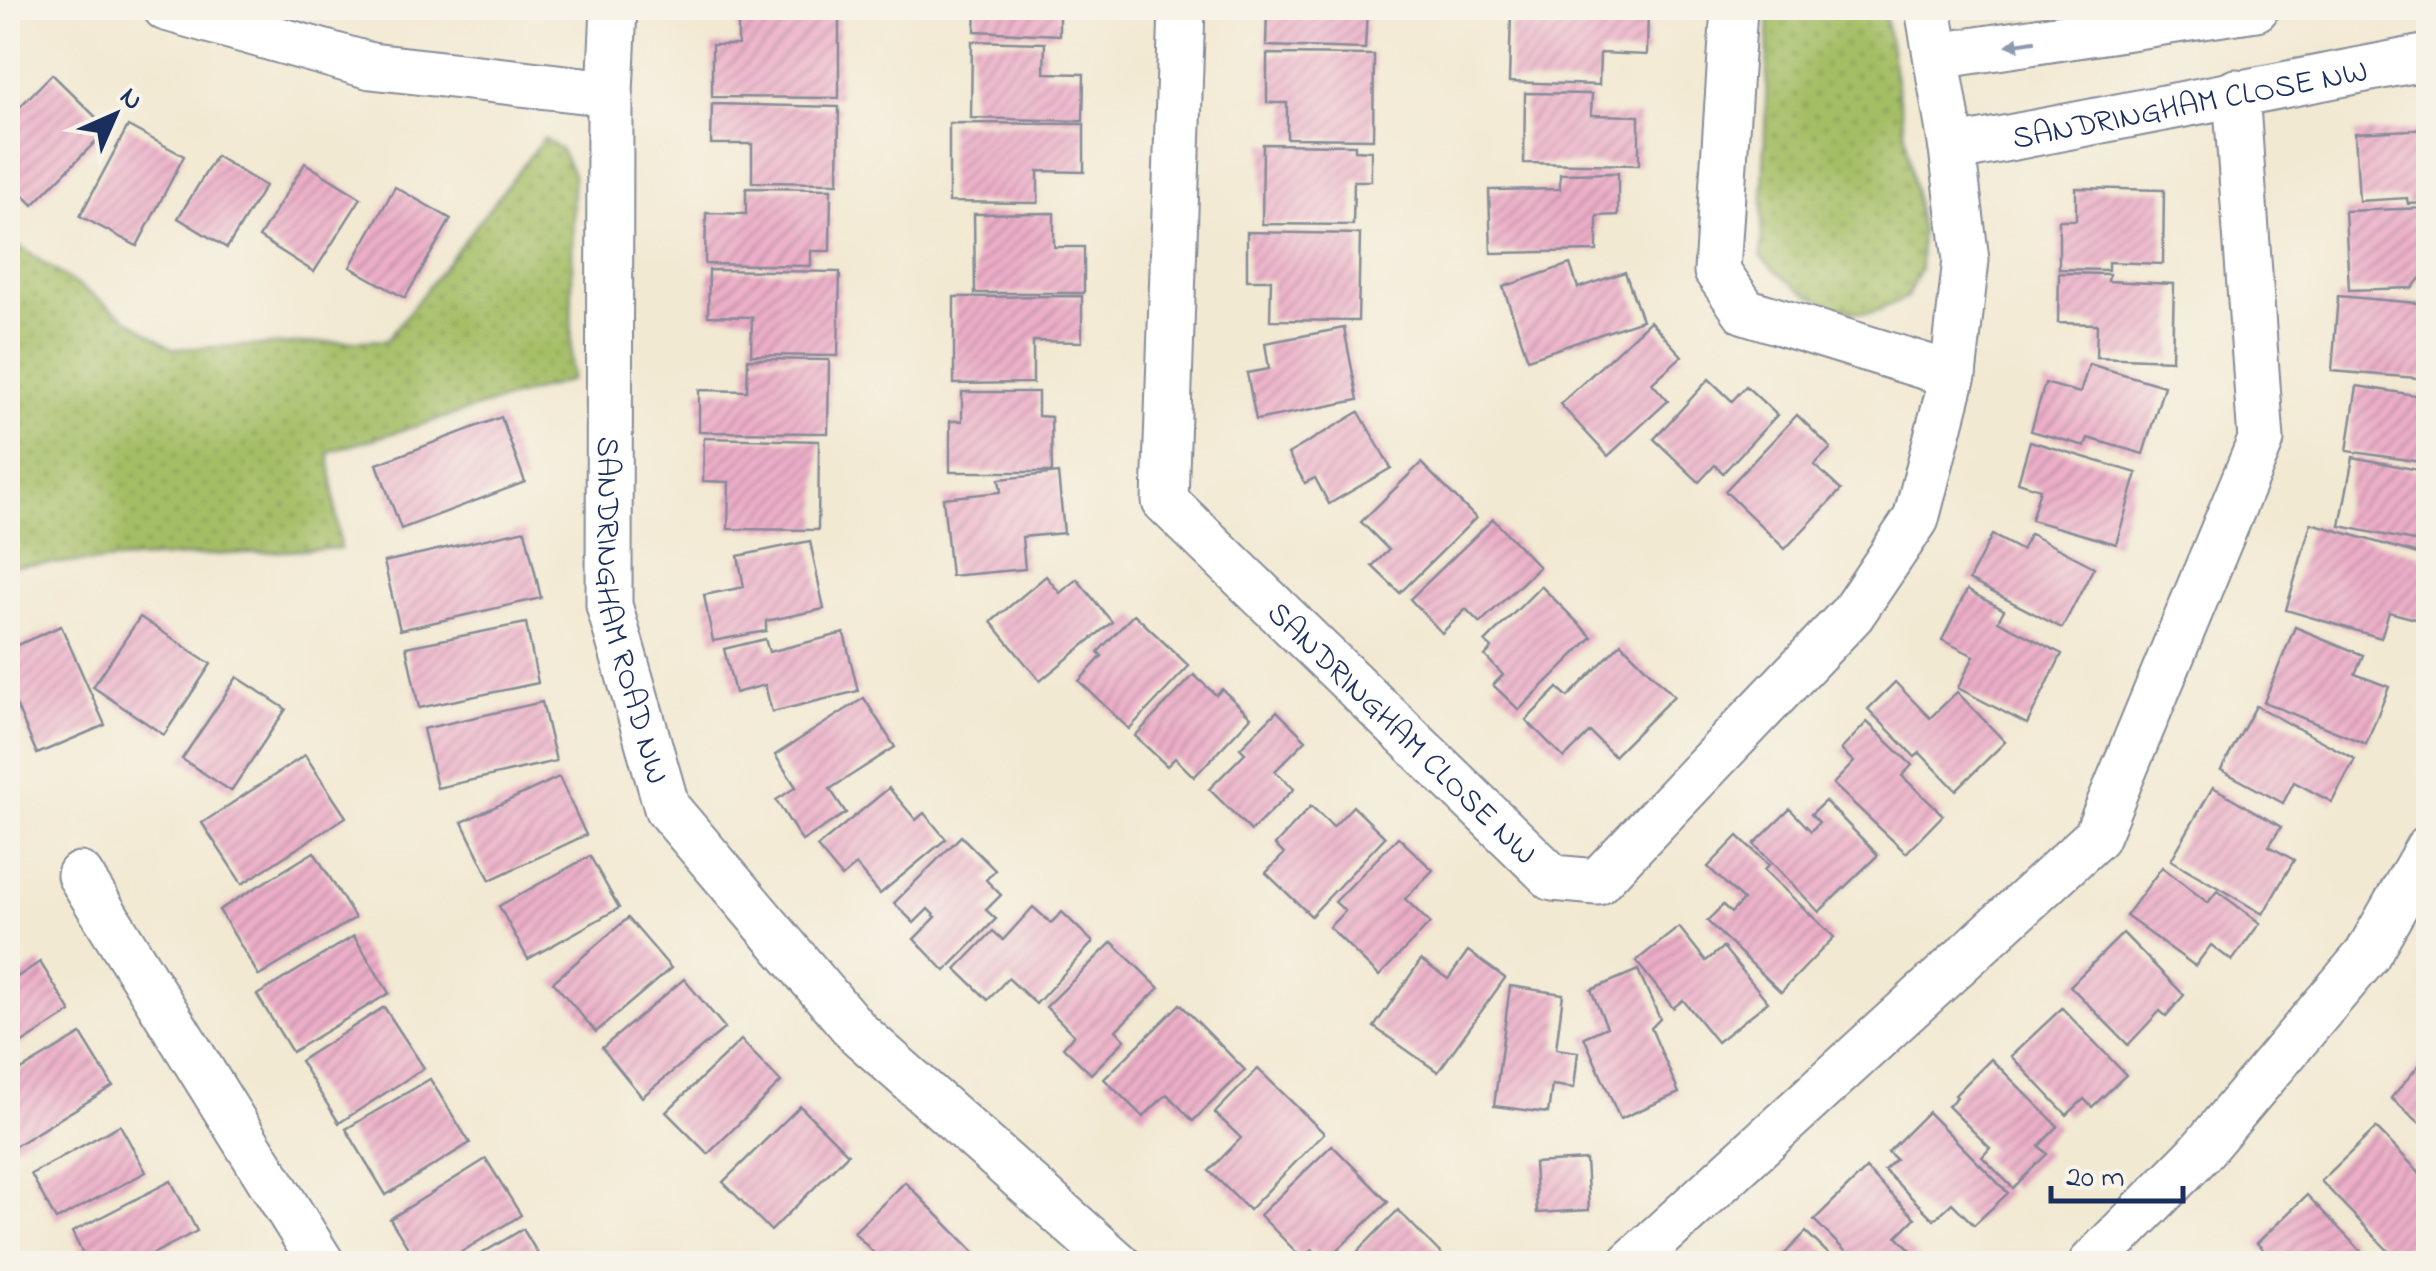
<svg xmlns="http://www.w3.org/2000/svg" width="2436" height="1271" viewBox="0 0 2436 1271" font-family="'Indie Flower',sans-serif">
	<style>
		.park { fill: url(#park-dots); stroke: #607662; stroke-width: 2.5 }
		.building { fill: url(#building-hatch) }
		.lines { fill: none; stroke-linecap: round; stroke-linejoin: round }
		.minor-casing { stroke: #868c98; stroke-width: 49 }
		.minor { stroke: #fff; stroke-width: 45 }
		.oneway { fill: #8d97ae }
		.labels { text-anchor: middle; stroke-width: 9; stroke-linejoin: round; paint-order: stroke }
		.street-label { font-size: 32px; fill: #1b2f5e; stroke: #f7f3e8 }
	</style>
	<defs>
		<pattern id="park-dots" width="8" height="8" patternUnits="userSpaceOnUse" patternTransform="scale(2.5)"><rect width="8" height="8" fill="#a4be65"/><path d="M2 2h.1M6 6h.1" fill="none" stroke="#859b56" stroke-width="1.8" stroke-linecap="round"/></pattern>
		<pattern id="building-hatch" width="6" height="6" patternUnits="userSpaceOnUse" patternTransform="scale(2.5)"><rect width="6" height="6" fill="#edafc8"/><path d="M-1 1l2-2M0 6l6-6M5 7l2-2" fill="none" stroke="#bf8fa6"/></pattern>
	</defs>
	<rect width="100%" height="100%" fill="#f7f3e8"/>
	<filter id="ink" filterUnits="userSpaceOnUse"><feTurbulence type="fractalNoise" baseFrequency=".01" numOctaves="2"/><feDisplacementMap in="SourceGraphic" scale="20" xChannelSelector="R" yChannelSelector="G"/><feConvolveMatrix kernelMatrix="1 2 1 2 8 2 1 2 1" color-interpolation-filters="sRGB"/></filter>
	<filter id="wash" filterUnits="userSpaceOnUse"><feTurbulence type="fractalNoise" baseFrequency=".0048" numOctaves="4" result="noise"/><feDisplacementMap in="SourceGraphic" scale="40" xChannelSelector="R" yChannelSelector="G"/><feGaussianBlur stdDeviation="2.25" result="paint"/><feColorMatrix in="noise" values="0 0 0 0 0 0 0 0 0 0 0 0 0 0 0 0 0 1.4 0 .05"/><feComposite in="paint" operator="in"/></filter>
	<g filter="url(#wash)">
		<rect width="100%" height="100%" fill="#f2e9d2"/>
		<g class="park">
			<path d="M1769,8H1884L1921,230L1920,269L1907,297C1895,302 1875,314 1863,313C1823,308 1788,285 1761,257Z"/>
			<path d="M544,138L561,150L573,174L571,380L329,452L340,548L8,566V239L173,349L387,340Z"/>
		</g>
		<g id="blocks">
			<g class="building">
				<path d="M976,8H1059V35L975,31Z"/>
				<path d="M1267,8H1367L1365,49L1266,46Z"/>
				<path d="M1598,8H1648L1647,55L1600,53L1599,85L1509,82L1511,12L1598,14Z"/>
				<path d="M738,17L839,18V98L712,97V45H738Z"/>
				<path d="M972,41L1045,43L1044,73L1084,74L1083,121L971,118Z"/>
				<path d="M1267,54L1374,55L1373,139L1287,138V103H1267Z"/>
				<path d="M52,74L108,129L33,205L8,180V119Z"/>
				<path d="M1525,93L1592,94L1591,115L1639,116V165L1524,163Z"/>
				<path d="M712,104L839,107L838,183L752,182V144H711Z"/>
				<path d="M949,123L1084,124V172L1038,171V203L949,202Z"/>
				<path d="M128,126L184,156L137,246L80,216Z"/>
				<path d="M2428,129V203L2408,204L2407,198L2359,201L2355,133Z"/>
				<path d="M1263,144L1355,145V150L1371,151V181H1354L1353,225L1262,224Z"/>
				<path d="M216,156L265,186L227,248L178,218Z"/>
				<path d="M305,163L361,198L314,272L259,237Z"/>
				<path d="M1618,173V215L1597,216V251L1491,253L1489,190L1560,189V174Z"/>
				<path d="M395,187L451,219L405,298L350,267Z"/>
				<path d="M746,188L831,189L830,251H811V266L705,264L706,213L746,214Z"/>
				<path d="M2076,188L2164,190L2163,264L2108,262V270L2059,269V220H2076Z"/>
				<path d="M2428,208V269L2412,288L2349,290L2345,211Z"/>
				<path d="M1054,213V247H1084V293H975L974,214Z"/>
				<path d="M1247,232L1360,234L1358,321L1270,320L1271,280H1247Z"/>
				<path d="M1570,264L1578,288L1625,272L1642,320L1528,359L1503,287Z"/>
				<path d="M709,270L840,272L838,356L751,355L752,317L708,316Z"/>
				<path d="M2059,273L2109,274L2108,281L2174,284L2172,360L2096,357L2097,324L2058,323Z"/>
				<path d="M1082,296V342L1033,341V383L954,384V297Z"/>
				<path d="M2338,296L2428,304V379L2332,371Z"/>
				<path d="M1650,321L1682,356L1652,383L1668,401L1608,456L1560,404Z"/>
				<path d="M1344,328L1358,400L1256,420L1247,373L1269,369L1265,343Z"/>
				<path d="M748,359L829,360L828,433L699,432V390L747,391Z"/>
				<path d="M2089,364L2164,386L2143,454L2088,438L2085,446L2031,431L2045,383L2080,393Z"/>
				<path d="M1709,379L1732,401L1746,386L1777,415L1723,473L1715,465L1699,482L1654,439Z"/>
				<path d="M2357,386L2428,397V463L2347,451Z"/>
				<path d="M962,392H1038V416L1051,417L1052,472H950V421H962Z"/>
				<path d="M1359,412L1391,468L1329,504L1315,478L1305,483L1288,454Z"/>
				<path d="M1797,415L1831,448L1814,465L1841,490L1785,549L1725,491Z"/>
				<path d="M501,417L525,482L401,529L377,464Z"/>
				<path d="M704,438L819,441L818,530L728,529L729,482L703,481Z"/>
				<path d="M2030,441L2137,473L2116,544L2031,520L2040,489L2018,482Z"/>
				<path d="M2353,457L2428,472V544L2340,526Z"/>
				<path d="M1421,463L1476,518L1400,593L1372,566L1389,550L1361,522Z"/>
				<path d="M1058,473L1064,533L1022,537L1025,569L951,576L943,498L1001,492L999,479Z"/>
				<path d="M1493,519L1539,567L1480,623L1466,609L1442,633L1410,599Z"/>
				<path d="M2311,523L2428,557V589L2419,620L2389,612L2381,638L2286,610Z"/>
				<path d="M525,530L541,598L400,630L384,562Z"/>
				<path d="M2030,534L2094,567L2062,628L1969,580L1992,535L2021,550Z"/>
				<path d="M810,541L824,609L766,621V631L713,641L704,595L744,587L738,556Z"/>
				<path d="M1046,576L1060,593L1077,579L1112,622L1040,681L991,622Z"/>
				<path d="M1541,586L1592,637L1519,710L1493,685L1503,675L1485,656L1492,648L1485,642Z"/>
				<path d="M1967,590L2004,610L1998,621L2062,654L2027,724L1958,688L1974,656L1942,640Z"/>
				<path d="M1134,614L1189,666L1129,729L1079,681L1102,656L1098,652Z"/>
				<path d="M140,617L211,664L164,735L93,687Z"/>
				<path d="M526,623L538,683L419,708L406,647Z"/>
				<path d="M61,626L105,725L37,754L8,686V649Z"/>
				<path d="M2295,627L2363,655L2355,674L2389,687L2366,744L2264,702Z"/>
				<path d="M844,633L858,691L772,712L765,685L735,693L724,649L765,639L769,652Z"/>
				<path d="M1621,643L1674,696L1614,756L1590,732L1564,758L1526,720L1558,688L1568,697Z"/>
				<path d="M1194,675L1216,695L1222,689L1251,717L1194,777L1175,758L1167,766L1135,736Z"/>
				<path d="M237,677L286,709L231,791L182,759Z"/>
				<path d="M1895,682L1930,718L1957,692L2005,742L1956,790L1920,753L1915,757L1868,709Z"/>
				<path d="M864,698L895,747L830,789L846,813L802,841L776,800L796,787L775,755Z"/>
				<path d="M542,702L556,761L437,788L423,729Z"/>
				<path d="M2256,706L2355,759L2332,802L2294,782L2283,803L2221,770Z"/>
				<path d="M1277,711L1306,740L1275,771L1294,789L1251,831L1209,789L1245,753L1240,748Z"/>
				<path d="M1867,722L1912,765L1902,776L1943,815L1906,853L1833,784L1854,762L1841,750Z"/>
				<path d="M305,755L346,817L242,884L202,823Z"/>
				<path d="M559,777L586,835L490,880L462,822Z"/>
				<path d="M2213,787L2281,827L2269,846L2294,860L2263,914L2171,860Z"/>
				<path d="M889,788L916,820L924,813L946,839L880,894L856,865L842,877L817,847Z"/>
				<path d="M1825,801L1878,855L1819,912L1754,844L1790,809L1811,831L1819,822L1811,814Z"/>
				<path d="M1311,806L1333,827L1353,806L1385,837L1311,916L1266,873L1284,854L1275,845Z"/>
				<path d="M961,836L995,870L986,880L1001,895L986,910L996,919L945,971L914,939L936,917L928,909L914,923L894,903Z"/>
				<path d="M1738,836L1769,865L1764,870L1834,937L1781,992L1707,921L1723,905L1731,913L1743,900L1708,867Z"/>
				<path d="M1398,837L1433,870L1405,899L1430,923L1379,976L1329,927L1345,911L1335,902Z"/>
				<path d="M314,852L355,918L259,976L219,910Z"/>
				<path d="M590,856L619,908L528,959L499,906Z"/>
				<path d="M2162,867L2208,903L2217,891L2260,923L2232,961L2211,945L2195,966L2126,916Z"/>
				<path d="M1033,907L1051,923L1062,912L1093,942L1036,1004L1008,978L988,1000L956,969L993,931L1003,940Z"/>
				<path d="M628,918L671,968L596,1032L553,982Z"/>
				<path d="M1679,927L1706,961L1723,947L1768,1002L1717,1042L1683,1000L1673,1008L1636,961Z"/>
				<path d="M2123,933L2184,995L2166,1016L2160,1011L2128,1045L2070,986Z"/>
				<path d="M354,936L389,993L292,1052L257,995Z"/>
				<path d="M1112,942L1159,988L1116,1030L1125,1040L1091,1074L1063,1047L1074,1035L1046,1007Z"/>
				<path d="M1468,951L1505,978L1438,1072L1374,1027L1421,960L1448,979Z"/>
				<path d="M40,962L71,1012L8,1052V983Z"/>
				<path d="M1638,970L1660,1019L1651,1028L1679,1093L1620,1119L1584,1037L1607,1027L1591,990Z"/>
				<path d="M684,979L725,1028L642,1097L602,1048Z"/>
				<path d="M1510,986L1563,994L1556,1049L1578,1052L1574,1088L1552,1085L1548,1113L1494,1106Z"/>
				<path d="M1180,1004L1245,1070L1193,1121L1167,1094L1143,1117L1104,1079Z"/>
				<path d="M384,1007L424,1068L339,1123L300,1061Z"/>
				<path d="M2062,1008L2126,1075L2092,1107L2084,1099L2067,1115L2011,1056Z"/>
				<path d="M81,1034L113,1086L15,1146L8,1135V1078Z"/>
				<path d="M741,1040L781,1082L708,1154L666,1112Z"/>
				<path d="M2426,1057L2428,1060V1130L2391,1098Z"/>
				<path d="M1991,1059L2058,1126L2039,1146L2047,1154L2013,1188L1982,1157L1990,1148L1948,1106L1957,1097L1955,1095Z"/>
				<path d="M1258,1069L1324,1133L1249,1210L1209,1171L1241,1138L1215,1113Z"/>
				<path d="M430,1079L470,1143L386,1195L346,1129Z"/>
				<path d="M800,1106L848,1154L771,1231L723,1182Z"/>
				<path d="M1928,1112L2008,1193L1974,1225L1952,1203L1934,1220L1884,1170L1896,1159L1888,1152Z"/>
				<path d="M120,1125L146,1172L56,1220L31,1174Z"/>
				<path d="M2376,1128L2428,1181V1246L2410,1264H2401L2321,1181Z"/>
				<path d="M1332,1145L1388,1202L1325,1262L1312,1249L1302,1258L1260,1215Z"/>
				<path d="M486,1159L521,1215L442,1264H418L390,1219Z"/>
				<path d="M1586,1160L1589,1210L1537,1213L1534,1163Z"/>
				<path d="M1866,1169L1915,1218L1897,1236L1925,1264H1858L1814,1220Z"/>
				<path d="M171,1181L197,1231L133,1264H88L72,1232Z"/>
				<path d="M905,1182L986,1264H884L854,1232Z"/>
				<path d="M2307,1195L2373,1264H2276L2257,1243Z"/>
				<path d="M1398,1210L1447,1260L1444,1264H1370L1358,1251Z"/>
				<path d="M523,1229L544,1264H464Z"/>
				<path d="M1806,1232L1839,1264H1775Z"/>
			</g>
		</g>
	</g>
	<g filter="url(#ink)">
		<use href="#blocks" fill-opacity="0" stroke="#868c98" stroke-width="2.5"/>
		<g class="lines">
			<defs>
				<g id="minor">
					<path d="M166,8L371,66L610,93"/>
					<path id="s1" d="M614,8L610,93L609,605L667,808L857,1032L1118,1264"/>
					<path id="s2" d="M1182,8L1165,501L1553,878L1597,882L1852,614L1916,519L1953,375L1966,260L1952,149L1928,8"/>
					<path d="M1734,8L1717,271L1745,311L1953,375"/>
					<path d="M1937,56L2256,8"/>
					<path id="s3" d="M1952,149L2428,57"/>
					<path d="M80,875L322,1264"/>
					<path d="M1630,1264L2096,837L2261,440L2236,92"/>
					<path d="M2091,1264L2198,1155L2367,955L2428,848"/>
				</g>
			</defs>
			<use href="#minor" class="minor-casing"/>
			<use href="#minor" class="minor"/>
		</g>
		<defs><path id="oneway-solid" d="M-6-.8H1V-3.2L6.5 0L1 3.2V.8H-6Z" transform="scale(2.5)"/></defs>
		<use class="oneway" href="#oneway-solid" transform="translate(2021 43) rotate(171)"/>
	</g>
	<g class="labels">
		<g class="street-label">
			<text dy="11" stroke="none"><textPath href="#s3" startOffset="242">SANDRINGHAM CLOSE NW</textPath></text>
			<text dy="11" stroke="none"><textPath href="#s1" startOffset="605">SANDRINGHAM ROAD NW</textPath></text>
			<text dy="11" stroke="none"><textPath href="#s2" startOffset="825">SANDRINGHAM CLOSE NW</textPath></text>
		</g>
	</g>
	<rect width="2436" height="1271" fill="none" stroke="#f7f3e8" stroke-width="40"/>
	<g transform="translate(115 115) rotate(45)" stroke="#f7f3e8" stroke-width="8" paint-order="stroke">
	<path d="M0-8L18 38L0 25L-18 38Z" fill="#1b2f5e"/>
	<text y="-15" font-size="28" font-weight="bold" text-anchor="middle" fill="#1b2f5e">N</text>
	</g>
	<path d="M2051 1186v15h132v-15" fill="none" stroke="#1b2f5e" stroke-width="5"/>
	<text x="2066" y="1186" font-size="30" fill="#1b2f5e" stroke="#f7f3e8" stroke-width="8" paint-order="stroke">20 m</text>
</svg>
